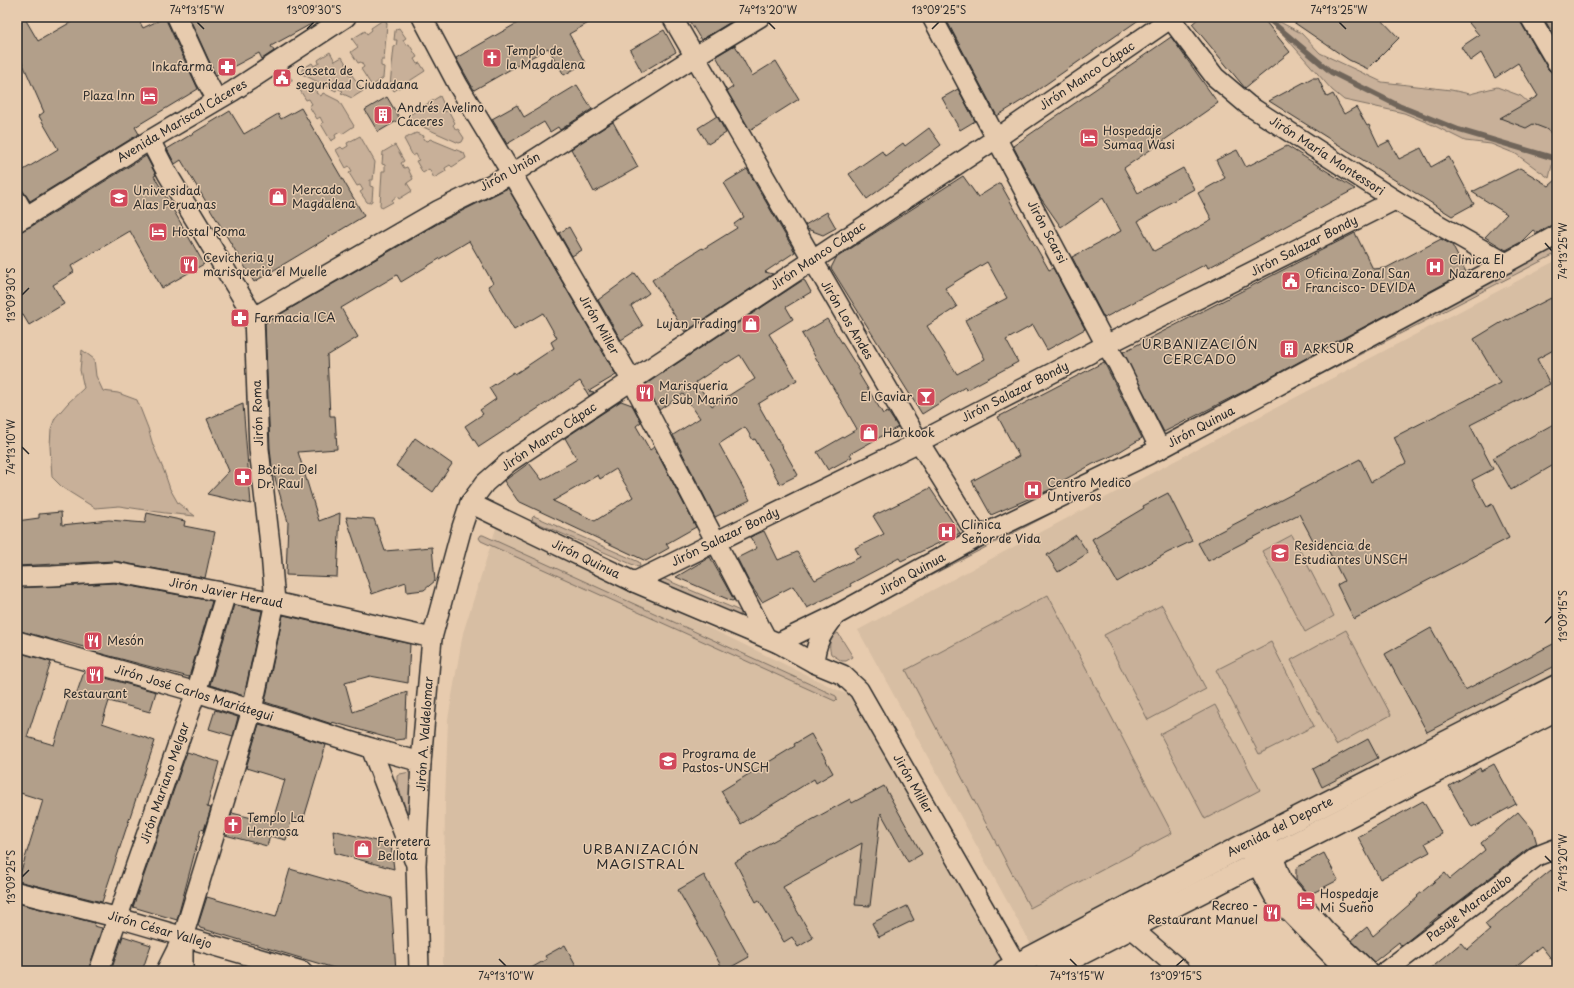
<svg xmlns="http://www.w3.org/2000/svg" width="1574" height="988" viewBox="0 0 1574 988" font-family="'Playpen Sans',sans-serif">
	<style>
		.built { fill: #d7bea3 }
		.green { fill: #c8b099; stroke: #7a6e62 }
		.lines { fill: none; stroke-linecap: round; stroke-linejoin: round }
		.stream { stroke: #6f655a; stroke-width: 5.5 }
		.building { fill: #b29f8a; stroke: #2b2b2b; fill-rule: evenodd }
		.street-casing { stroke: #2b2b2b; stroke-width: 22 }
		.secondary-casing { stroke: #2b2b2b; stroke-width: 25 }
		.street { stroke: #e7cbae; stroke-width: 19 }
		.secondary { stroke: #e7cbae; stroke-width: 22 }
		.ticks { fill: none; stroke: #2b2b2b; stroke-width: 1.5 }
		.labels { text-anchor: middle; stroke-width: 3; stroke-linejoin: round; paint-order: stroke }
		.poi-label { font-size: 12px; fill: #2b2b2b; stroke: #e7cbae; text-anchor: start }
		.street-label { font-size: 12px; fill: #2b2b2b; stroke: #e7cbae }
		.neighbourhood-label { font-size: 13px; letter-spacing: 1px; fill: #2b2b2b; stroke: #e7cbae }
		.neatline { fill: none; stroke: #2b2b2b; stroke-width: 1.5 }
		.ticks-label { font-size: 10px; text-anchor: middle; fill: #2b2b2b }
	</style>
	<rect width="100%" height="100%" fill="#e7cbae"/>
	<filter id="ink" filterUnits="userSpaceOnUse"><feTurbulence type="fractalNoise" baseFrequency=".025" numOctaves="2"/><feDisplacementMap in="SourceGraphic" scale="8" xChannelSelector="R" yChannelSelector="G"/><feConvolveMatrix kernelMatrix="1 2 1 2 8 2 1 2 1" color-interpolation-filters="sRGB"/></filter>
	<g filter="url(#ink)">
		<g class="built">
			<path d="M1557,260V677L1034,950L858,630L1148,475Z"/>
			<path d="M497,525L852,697L1009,960L989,971H443L445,802L448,719L463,633Z"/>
		</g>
		<g class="green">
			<path d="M383,20L386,21L387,24L384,60H381V66L384,67L383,78L372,86L361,69L364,67L361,62L358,63L351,52L358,47L352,39L365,31L367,34L372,30L371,28Z"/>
			<path d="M1280,22L1301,33L1320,53L1382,82L1451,90L1470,94L1497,87L1521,96L1541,114L1557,144L1549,178L1516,154L1491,144L1465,141L1433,125L1404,113L1344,100L1332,90L1274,24Z"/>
			<path d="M399,28L406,38L403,40L406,45L409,44L417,57L414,59L417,64L420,63L425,71L394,91L390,85L394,47L396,46L397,40H394L395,31L396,29Z"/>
			<path d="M330,52L335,61L342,57L349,69L347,71L350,76L352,75L363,91L352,98L341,93L343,91L337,88L336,91L302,74V69L312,63L314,66L319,63L318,60Z"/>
			<path d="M302,83L317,91L316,93L321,96L323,93L339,101L354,126L342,134L340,132L335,135L336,138L331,141L321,124L323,123L320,117L317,119L309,106L312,104L309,99L306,100L298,87L299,85Z"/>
			<path d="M440,96L444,105L442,106L445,112L448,110L455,123L453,125L456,130L458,129L464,138L462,142L459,143L412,122L408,116Z"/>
			<path d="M416,133L424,136L423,139L428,141L430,139L464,153L466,158L452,167L450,165L445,168L446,171L434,178L429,169L423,173L416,161L419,160L416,154L413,156L404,139Z"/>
			<path d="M360,136L375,162L373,180H370V186L373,187L372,201L369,203L367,202L360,192L363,190L360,185L357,186L349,173L352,171L349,166L346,168L336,150L341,147L343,149L348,146L347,143Z"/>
			<path d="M395,145L404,161L401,163L404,168L407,167L413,179L407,183L412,191L399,199L397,196L392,200L393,202L382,208L380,205L382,171H385V165L382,164L383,152Z"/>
			<path d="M1557,244V253L864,610L863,611L859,606Z"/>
			<path d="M82,350L94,359L96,376L103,391L118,393L137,400L148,428L153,445L164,471L170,489L178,503L195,516L165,513L119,506L95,508L63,488L52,477L50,446L51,429L55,418L68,403L84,388L80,370Z"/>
			<path d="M534,516L639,562L640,566L638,567L533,521L532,518Z"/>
			<path d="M481,535H483L836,696L837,699L835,701L481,541L479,538Z"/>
			<path d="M1292,535L1334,616L1305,632L1262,551Z"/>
			<path d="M662,578L740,611L741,614L738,616L661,582L660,580Z"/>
			<path d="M1048,595L1172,833L1030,908L906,670Z"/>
			<path d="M1162,605L1206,689L1148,720L1104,635Z"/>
			<path d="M1346,630L1391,715L1336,745L1291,660Z"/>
			<path d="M838,633L853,657L846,661H842L831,654C828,645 830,637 838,633Z"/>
			<path d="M1271,642L1314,726L1259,754L1216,670Z"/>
			<path d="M1215,705L1260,790L1205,819L1160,734Z"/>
			<path d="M410,772L412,773L409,819L397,782V776L400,774Z"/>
		</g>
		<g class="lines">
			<path class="stream" d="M1266,17L1331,72L1399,106L1459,130L1557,159"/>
		</g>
		<g class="building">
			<path d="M17,17H24L38,41L80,17H137L143,28L166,17L167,22L198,89L135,127L139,134L30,201L17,182V174L58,149L39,116L44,112L22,62L17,65Z"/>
			<path d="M189,17H324L271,46L274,51L262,59L259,53L216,76Z"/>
			<path d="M528,17H599L569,34L585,63L564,75L548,48L474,90L456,58Z"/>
			<path d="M687,17H739L701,40Z"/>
			<path d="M947,17H1143L1026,98L997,116L948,23Z"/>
			<path d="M1200,17H1262L1290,52L1245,88L1192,24Z"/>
			<path d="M1286,17H1379L1399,38L1368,69L1349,60Z"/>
			<path d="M1464,17H1519L1521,23L1548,69L1552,73L1557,74V138L1546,129L1533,124L1526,128L1500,118L1538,96L1518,63L1495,78L1481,53L1470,61L1461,47L1479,35Z"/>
			<path d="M1543,17H1557V41Z"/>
			<path d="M664,30L676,52L642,72L630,50Z"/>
			<path d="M1171,37L1218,103L1124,168L1138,193L1183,168L1194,189L1138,221L1154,251L1212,220L1198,193L1225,178L1216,160L1237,150L1246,167L1287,146L1355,189L1208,268L1206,264L1104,318L1072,257L1121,231L1103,198L1061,227L1040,197L1013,146Z"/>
			<path d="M735,45L752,76L776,61L799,99L750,130L727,91L733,87L716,56Z"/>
			<path d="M286,70L292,80L279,87L274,78Z"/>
			<path d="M1312,78H1318L1327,97L1333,94L1344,114L1356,107L1367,126L1369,125L1379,146L1389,141L1399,159L1421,148L1431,167L1449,157L1474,204L1452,216L1269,101Z"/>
			<path d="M577,85L592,109L560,130L558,127L550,132L544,122L507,144L492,119L517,105L524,117Z"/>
			<path d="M958,89L975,121L960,130L942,98Z"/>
			<path d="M387,97L400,119L378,132L365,110Z"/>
			<path d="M301,108L364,216L254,282L181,160L175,164L167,149L230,111L244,134L278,114L281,119Z"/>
			<path d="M717,116L726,133L708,144L698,128Z"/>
			<path d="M613,122L638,167L594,192L571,149Z"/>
			<path d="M929,128L941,145L867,199L849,174L882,151L885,156L903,143L905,146Z"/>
			<path d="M146,156L156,175L154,176L204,264L162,288L130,231L71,266L74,272L53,285L64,304L29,325L17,305V233L32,226Z"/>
			<path d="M1520,168L1549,186L1557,179V222L1537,233L1533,230L1521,242L1506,250L1485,237L1507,214L1472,192Z"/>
			<path d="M747,169L795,252L765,272L773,274L685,332L652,280L702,248L703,249L737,228L734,224L744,217L724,183Z"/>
			<path d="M963,176L978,197L1000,183L1049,270L1053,268L1085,329L1047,350L1033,325L1006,340L1018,362L966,390L965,387L922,414L831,268L836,258ZM987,262L1007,298L965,320L985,359L957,374L927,326L957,307L945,288Z"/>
			<path d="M508,188L616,375L589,391L594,392L589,396L580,381L479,447L465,426L483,414L480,410L496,399L489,388L514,372L515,374L554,348L551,342L557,338L543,313L514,330L488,286L493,283L469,241L401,282L397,275L341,308L358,337L327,356L330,416H335L337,449L298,452L319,521L340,513L337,577L286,575L288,522L272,468L270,448L265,323L444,220Z"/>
			<path d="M827,212L836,228L823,235L807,229L805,225Z"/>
			<path d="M569,227L582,250L572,256L559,233Z"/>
			<path d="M1355,233L1373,269L1386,268L1441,239L1452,245L1466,272L1258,384L1164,432L1123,352Z"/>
			<path d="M635,273L649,293L631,306L643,326L621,340L598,300Z"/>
			<path d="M803,280L805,281L811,292L786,307L793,319L769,334L797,380L758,404L798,475L780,484L755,439L753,440L745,427L719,444L750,500L715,517L673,435L700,418L683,394L659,410L646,384ZM740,355L755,379L712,406L696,382L726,362L727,363Z"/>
			<path d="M1551,298L1557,309V348L1537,359L1550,384L1470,425L1493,469L1472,480L1487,507L1492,504L1509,538L1354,619L1337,585L1344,581L1323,540L1315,544L1299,514L1208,561L1198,543L1360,459L1371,482L1406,463L1394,437L1500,383L1474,339L1507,319L1508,320Z"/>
			<path d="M827,319L861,373L859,374L883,414L888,412L898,427L850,454L852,457L828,470L817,452L857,429L802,334Z"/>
			<path d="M1104,362L1142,438L1114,455L1093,464L1053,486L1054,488L991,515L972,481L1019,456L998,417Z"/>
			<path d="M621,401L632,405L641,422L636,426L650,450L654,447L696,527L666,544L669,548L646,561L518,501L504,481L529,463L542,480L577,459L565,438ZM616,469L633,497L595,521L553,501L598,475L600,479Z"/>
			<path d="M243,404L251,504L207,494L229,471L207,419Z"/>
			<path d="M1557,422V463L1511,490L1493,458Z"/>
			<path d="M415,438L452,464L433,492L396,466Z"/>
			<path d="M930,488L960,533L901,561L899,558L850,584L851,586L807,608L793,586L762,602L750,584L737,558L757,548L750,537L764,531L778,560L797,552L815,580L860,557L855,548L884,534L873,516Z"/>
			<path d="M1168,493L1192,541L1167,553L1117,582L1092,539L1144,508L1143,506Z"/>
			<path d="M61,512L62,525L109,520L145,523L147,513L185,521L184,526L215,532L205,578L114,561L17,566V521L39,518V514Z"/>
			<path d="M346,517L374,519L385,551L432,547L435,581L424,590L407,592L406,582L372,594Z"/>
			<path d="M1076,535L1088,553L1058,572L1047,555Z"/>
			<path d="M710,557L734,600L732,601L676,577Z"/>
			<path d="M114,583L212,601L189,677L91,651V649L58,640L57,641L17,630V588Z"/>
			<path d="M234,605L262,611L244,696L210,685Z"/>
			<path d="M283,615L410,644L408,683L370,676L345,683L353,712L407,692L405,739L395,740L332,722V724L265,702Z"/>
			<path d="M1431,628L1465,690L1557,642V665L1427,732L1385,654Z"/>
			<path d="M17,652L51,662L27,737L54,745L70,693L76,695L84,672L156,692L150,712L109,701L102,723L155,741L102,902L18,881L43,800L17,792Z"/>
			<path d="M215,710L238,717L233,736L209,729Z"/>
			<path d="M259,724L326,745L303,821L292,817L286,840L270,836L267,846L225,835L232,813L272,823L285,780L246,768Z"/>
			<path d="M811,734L833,773L816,783L814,779L741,824L721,791L795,746L794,744Z"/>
			<path d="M1368,739L1378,758L1322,787L1313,769Z"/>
			<path d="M187,752L219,762L207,807L211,808L204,830L201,829L177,920L133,907Z"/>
			<path d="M1494,764L1516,804L1472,828L1449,786L1480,768L1481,771Z"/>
			<path d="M884,786L922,854L908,862L881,813L870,906L855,905L862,843L783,887L813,938L798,947L792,937L784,942L759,900L756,902L735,862L850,799L852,803Z"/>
			<path d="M1423,801L1442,834L1425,843L1430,852L1380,879L1358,837Z"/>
			<path d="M1518,812L1533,830L1537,844L1530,847L1440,916V915L1401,946L1399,942L1374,962L1351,940L1367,927L1373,936L1418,897L1417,896L1445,873L1450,879L1485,850L1481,843Z"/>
			<path d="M333,830L391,845L394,869L335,853Z"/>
			<path d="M1324,853L1338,880L1309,895L1296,879V868Z"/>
			<path d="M290,869L391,898L396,971H344L200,928L198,925L207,897L276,917Z"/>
			<path d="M1551,870L1557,878V966L1541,946L1511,971H1428L1461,943L1467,950L1490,930L1485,924Z"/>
			<path d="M704,875L749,957L724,971L678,890Z"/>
			<path d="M17,903L95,923L94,926L102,928L88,971H17Z"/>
			<path d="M907,906L914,920L879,937L872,923Z"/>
			<path d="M123,936L151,945L142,971H111Z"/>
			<path d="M565,945L579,971H526L547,959L545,956Z"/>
		</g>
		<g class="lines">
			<defs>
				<g id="street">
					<path d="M177,17L206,80L217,100"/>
					<path d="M422,17L458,85L512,174L632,381L766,638"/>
					<path d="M672,17L818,269L919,442L978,537"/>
					<path d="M932,17L1106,345L1118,364L1160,449"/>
					<path d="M1530,17L1557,63"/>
					<path d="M1171,19L1215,77L1248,105L1395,200L1506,263"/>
					<path d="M150,140L167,173L254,317L259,449L271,553L275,602L252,710L183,937V971"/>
					<path d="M17,201L26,217"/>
					<path d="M17,222L150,140L233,91L346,17"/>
					<path d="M254,317L439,210L512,174L694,57L760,17"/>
					<path d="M470,503L634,582L778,643L814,663L843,675L859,690L1020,971"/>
					<path d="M17,577L52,576L115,572L275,602L432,638"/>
					<path d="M634,582L919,442L1106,345L1395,200"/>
					<path d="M17,641L196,692L371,748L421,762"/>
					<path d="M778,643L836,615L978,537L1160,449L1506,263L1557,235"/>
					<path d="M814,663C816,641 822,633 835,616"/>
					<path d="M371,748L414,860"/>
					<path d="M1266,842L1273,856L1282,881L1327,932L1368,971"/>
					<path d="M1250,851L1274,896L1347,971"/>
					<path d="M17,892L119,918L302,971"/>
					<path d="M1120,918L1181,971"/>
					<path d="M99,971L196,692L226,593"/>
					<path d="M166,971L182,939"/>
					<path d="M419,971L416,865L421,762L432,638L462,527L470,503L485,483L509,462L997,138L1173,17"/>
					<path d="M1386,971L1537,856L1555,849"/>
				</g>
				<g id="secondary">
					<path d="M1005,971L1246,844L1557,686"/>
					<path d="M1047,971L1557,709"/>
				</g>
			</defs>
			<use href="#street" class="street-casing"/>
			<use href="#secondary" class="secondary-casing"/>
			<use href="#street" class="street"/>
			<use href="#secondary" class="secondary"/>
		</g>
	</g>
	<path class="ticks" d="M197,22L204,29M768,22L775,29M1339,22L1346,29M307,29L314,22M932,29L939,22M1545,243L1552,251M22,295L29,288M22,447L29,454M1545,623L1552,616M1545,856L1552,863M22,877L29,870M499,959L506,966M1070,959L1077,966M1176,966L1184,959"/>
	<defs>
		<symbol id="church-square" viewBox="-11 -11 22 22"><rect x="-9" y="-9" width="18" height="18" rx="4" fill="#d1495b" stroke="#e7cbae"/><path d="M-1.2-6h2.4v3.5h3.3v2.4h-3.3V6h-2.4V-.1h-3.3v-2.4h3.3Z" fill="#fff"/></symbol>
		<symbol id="pharmacy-square" viewBox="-11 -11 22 22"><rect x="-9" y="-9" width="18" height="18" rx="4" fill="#d1495b" stroke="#e7cbae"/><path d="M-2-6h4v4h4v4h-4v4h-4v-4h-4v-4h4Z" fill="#fff"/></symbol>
		<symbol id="civic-square" viewBox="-11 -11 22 22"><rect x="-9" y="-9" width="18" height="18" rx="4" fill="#d1495b" stroke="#e7cbae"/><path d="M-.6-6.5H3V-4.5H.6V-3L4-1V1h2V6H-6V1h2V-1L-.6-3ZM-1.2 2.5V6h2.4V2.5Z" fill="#fff"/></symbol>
		<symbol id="hotel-square" viewBox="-11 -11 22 22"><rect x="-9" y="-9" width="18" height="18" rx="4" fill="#d1495b" stroke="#e7cbae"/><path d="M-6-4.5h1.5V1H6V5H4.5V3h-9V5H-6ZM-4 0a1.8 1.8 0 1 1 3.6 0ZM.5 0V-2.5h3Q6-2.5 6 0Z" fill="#fff"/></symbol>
		<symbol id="building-square" viewBox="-11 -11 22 22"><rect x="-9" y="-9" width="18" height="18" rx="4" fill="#d1495b" stroke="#e7cbae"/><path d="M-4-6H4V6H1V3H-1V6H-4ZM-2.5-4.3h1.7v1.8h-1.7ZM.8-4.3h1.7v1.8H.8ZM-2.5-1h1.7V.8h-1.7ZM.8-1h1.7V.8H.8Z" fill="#fff"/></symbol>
		<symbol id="shop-square" viewBox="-11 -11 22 22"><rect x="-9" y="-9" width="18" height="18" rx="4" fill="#d1495b" stroke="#e7cbae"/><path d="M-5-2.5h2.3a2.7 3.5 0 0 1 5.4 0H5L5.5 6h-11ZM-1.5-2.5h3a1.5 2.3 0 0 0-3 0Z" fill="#fff"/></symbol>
		<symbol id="university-square" viewBox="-11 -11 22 22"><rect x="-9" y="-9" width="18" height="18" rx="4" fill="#d1495b" stroke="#e7cbae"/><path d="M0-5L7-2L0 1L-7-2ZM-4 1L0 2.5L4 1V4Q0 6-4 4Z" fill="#fff"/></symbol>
		<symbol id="restaurant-square" viewBox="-11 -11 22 22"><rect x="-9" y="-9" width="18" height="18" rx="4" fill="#d1495b" stroke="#e7cbae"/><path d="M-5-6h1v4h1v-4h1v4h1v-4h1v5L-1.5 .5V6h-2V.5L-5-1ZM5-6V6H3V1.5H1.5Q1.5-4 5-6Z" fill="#fff"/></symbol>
		<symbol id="hospital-square" viewBox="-11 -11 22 22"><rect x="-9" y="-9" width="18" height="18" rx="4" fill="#d1495b" stroke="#e7cbae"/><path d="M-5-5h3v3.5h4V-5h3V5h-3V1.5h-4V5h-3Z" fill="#fff"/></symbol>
		<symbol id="bar-square" viewBox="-11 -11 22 22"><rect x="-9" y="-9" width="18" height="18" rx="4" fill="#d1495b" stroke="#e7cbae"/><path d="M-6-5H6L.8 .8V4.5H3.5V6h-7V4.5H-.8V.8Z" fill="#fff"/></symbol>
	</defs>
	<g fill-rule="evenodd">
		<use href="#church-square" x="481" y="47" width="22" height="22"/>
		<use href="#pharmacy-square" x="216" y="56" width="22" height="22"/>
		<use href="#civic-square" x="271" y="67" width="22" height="22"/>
		<use href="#hotel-square" x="138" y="85" width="22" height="22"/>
		<use href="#building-square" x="372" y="104" width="22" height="22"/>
		<use href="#hotel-square" x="1078" y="127" width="22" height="22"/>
		<use href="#shop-square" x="267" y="186" width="22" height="22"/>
		<use href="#university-square" x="108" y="187" width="22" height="22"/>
		<use href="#hotel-square" x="147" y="221" width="22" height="22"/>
		<use href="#restaurant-square" x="178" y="254" width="22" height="22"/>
		<use href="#hospital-square" x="1424" y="256" width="22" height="22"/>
		<use href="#civic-square" x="1280" y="270" width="22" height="22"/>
		<use href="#pharmacy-square" x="229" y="307" width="22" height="22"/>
		<use href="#shop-square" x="740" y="313" width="22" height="22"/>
		<use href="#building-square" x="1278" y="338" width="22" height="22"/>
		<use href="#restaurant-square" x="634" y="382" width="22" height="22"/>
		<use href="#bar-square" x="915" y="386" width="22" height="22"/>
		<use href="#shop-square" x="858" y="422" width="22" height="22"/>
		<use href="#pharmacy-square" x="232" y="466" width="22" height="22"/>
		<use href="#hospital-square" x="1022" y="479" width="22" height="22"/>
		<use href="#hospital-square" x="936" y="521" width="22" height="22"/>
		<use href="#university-square" x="1269" y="542" width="22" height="22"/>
		<use href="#restaurant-square" x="82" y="630" width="22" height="22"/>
		<use href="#restaurant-square" x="84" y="664" width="22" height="22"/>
		<use href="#university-square" x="657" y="750" width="22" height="22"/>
		<use href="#church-square" x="222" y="814" width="22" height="22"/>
		<use href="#shop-square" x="352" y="838" width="22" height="22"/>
		<use href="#hotel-square" x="1295" y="890" width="22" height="22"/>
		<use href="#restaurant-square" x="1261" y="902" width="22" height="22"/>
	</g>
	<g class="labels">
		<g class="poi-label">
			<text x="506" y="55">Templo de<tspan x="506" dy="14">la Magdalena</tspan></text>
			<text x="213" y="71" text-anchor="end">Inkafarma</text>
			<text x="296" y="75">Caseta de<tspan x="296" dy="14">seguridad Ciudadana</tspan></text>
			<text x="135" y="100" text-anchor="end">Plaza Inn</text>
			<text x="397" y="112">Andrés Avelino<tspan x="397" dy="14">Cáceres</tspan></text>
			<text x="1103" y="135">Hospedaje<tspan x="1103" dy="14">Sumaq Wasi</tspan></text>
			<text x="292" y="194">Mercado<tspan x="292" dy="14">Magdalena</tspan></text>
			<text x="133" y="195">Universidad<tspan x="133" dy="14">Alas Peruanas</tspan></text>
			<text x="172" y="236">Hostal Roma</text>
			<text x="203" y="262">Cevicheria y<tspan x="203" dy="14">marisqueria el Muelle</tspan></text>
			<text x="1449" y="264">Clinica El<tspan x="1449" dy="14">Nazareno</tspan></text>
			<text x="1305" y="278">Oficina Zonal San<tspan x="1305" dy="14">Francisco- DEVIDA</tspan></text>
			<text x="254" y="322">Farmacia ICA</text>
			<text x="737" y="328" text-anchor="end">Lujan Trading</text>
			<text x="1303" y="353">ARKSUR</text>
			<text x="659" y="390">Marisqueria<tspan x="659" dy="14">el Sub Marino</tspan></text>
			<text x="912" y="401" text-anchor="end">El Caviar</text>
			<text x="883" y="437">Hankook</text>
			<text x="257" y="474">Botica Del<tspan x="257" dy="14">Dr. Raul</tspan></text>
			<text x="1047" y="487">Centro Medico<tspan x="1047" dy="14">Untiveros</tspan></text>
			<text x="961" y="529">Clinica<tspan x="961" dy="14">Señor de Vida</tspan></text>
			<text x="1294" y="550">Residencia de<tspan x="1294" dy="14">Estudiantes UNSCH</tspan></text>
			<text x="107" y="645">Mesón</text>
			<text x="95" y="698" text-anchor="middle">Restaurant</text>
			<text x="682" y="758">Programa de<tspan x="682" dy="14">Pastos-UNSCH</tspan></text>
			<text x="247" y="822">Templo La<tspan x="247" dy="14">Hermosa</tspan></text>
			<text x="377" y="846">Ferretera<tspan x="377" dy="14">Bellota</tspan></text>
			<text x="1320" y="898">Hospedaje<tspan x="1320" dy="14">Mi Sueño</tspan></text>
			<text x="1258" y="910" text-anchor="end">Recreo -<tspan x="1258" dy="14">Restaurant Manuel</tspan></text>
		</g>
		<g class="street-label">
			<text transform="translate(1087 76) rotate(-34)" y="4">Jirón Manco Cápac</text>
			<text transform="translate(182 121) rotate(-31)" y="4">Avenida Mariscal Cáceres</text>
			<text transform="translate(1327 156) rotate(33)" y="4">Jirón María Montessori</text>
			<text transform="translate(510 172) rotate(-29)" y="4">Jirón Unión</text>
			<text transform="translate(1047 232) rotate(62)" y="4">Jirón Scarsi</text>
			<text transform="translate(1304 246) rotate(-27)" y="4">Jirón Salazar Bondy</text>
			<text transform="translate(818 256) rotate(-34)" y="4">Jirón Manco Cápac</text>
			<text transform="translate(847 320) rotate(59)" y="4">Jirón Los Andes</text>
			<text transform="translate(599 325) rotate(60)" y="4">Jirón Miller</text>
			<text transform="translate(1015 392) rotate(-27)" y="4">Jirón Salazar Bondy</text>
			<text transform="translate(258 413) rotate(-92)" y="4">Jirón Roma</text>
			<text transform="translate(1201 427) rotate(-28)" y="4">Jirón Quinua</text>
			<text transform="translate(549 437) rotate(-34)" y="4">Jirón Manco Cápac</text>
			<text transform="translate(725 537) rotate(-26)" y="4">Jirón Salazar Bondy</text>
			<text transform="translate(586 559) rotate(26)" y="4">Jirón Quinua</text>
			<text transform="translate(912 574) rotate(-29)" y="4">Jirón Quinua</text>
			<text transform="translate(226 593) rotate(11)" y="4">Jirón Javier Heraud</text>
			<text transform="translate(194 693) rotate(17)" y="4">Jirón José Carlos Mariátegui</text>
			<text transform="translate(425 734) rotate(-86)" y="4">Jirón A. Valdelomar</text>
			<text transform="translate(165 783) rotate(-71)" y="4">Jirón Mariano Melgar</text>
			<text transform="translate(913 784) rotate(60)" y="4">Jirón Miller</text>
			<text transform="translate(1280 827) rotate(-27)" y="4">Avenida del Deporte</text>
			<text transform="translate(1469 908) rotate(-37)" y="4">Pasaje Maracaibo</text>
			<text transform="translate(160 930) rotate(16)" y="4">Jirón César Vallejo</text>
		</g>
		<g class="neighbourhood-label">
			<text x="1200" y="349">URBANIZACIÓN<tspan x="1200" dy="15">CERCADO</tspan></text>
			<text x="641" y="854">URBANIZACIÓN<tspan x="641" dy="15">MAGISTRAL</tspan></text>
		</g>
	</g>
	<rect width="1574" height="988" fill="none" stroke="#e7cbae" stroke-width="44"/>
	<rect x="22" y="22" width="1530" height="944" class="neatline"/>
	<g class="ticks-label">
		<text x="197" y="14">74°13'15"W</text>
		<text x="314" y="14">13°09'30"S</text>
		<text x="768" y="14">74°13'20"W</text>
		<text x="939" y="14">13°09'25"S</text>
		<text x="1339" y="14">74°13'25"W</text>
		<text transform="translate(1563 251) rotate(-90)" y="4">74°13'25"W</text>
		<text transform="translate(11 295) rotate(-90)" y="4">13°09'30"S</text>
		<text transform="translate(11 447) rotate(-90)" y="4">74°13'10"W</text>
		<text transform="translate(1563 616) rotate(-90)" y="4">13°09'15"S</text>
		<text transform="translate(1563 863) rotate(-90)" y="4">74°13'20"W</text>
		<text transform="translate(11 877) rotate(-90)" y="4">13°09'25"S</text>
		<text x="506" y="980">74°13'10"W</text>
		<text x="1077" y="980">74°13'15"W</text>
		<text x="1176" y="980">13°09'15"S</text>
	</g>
</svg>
